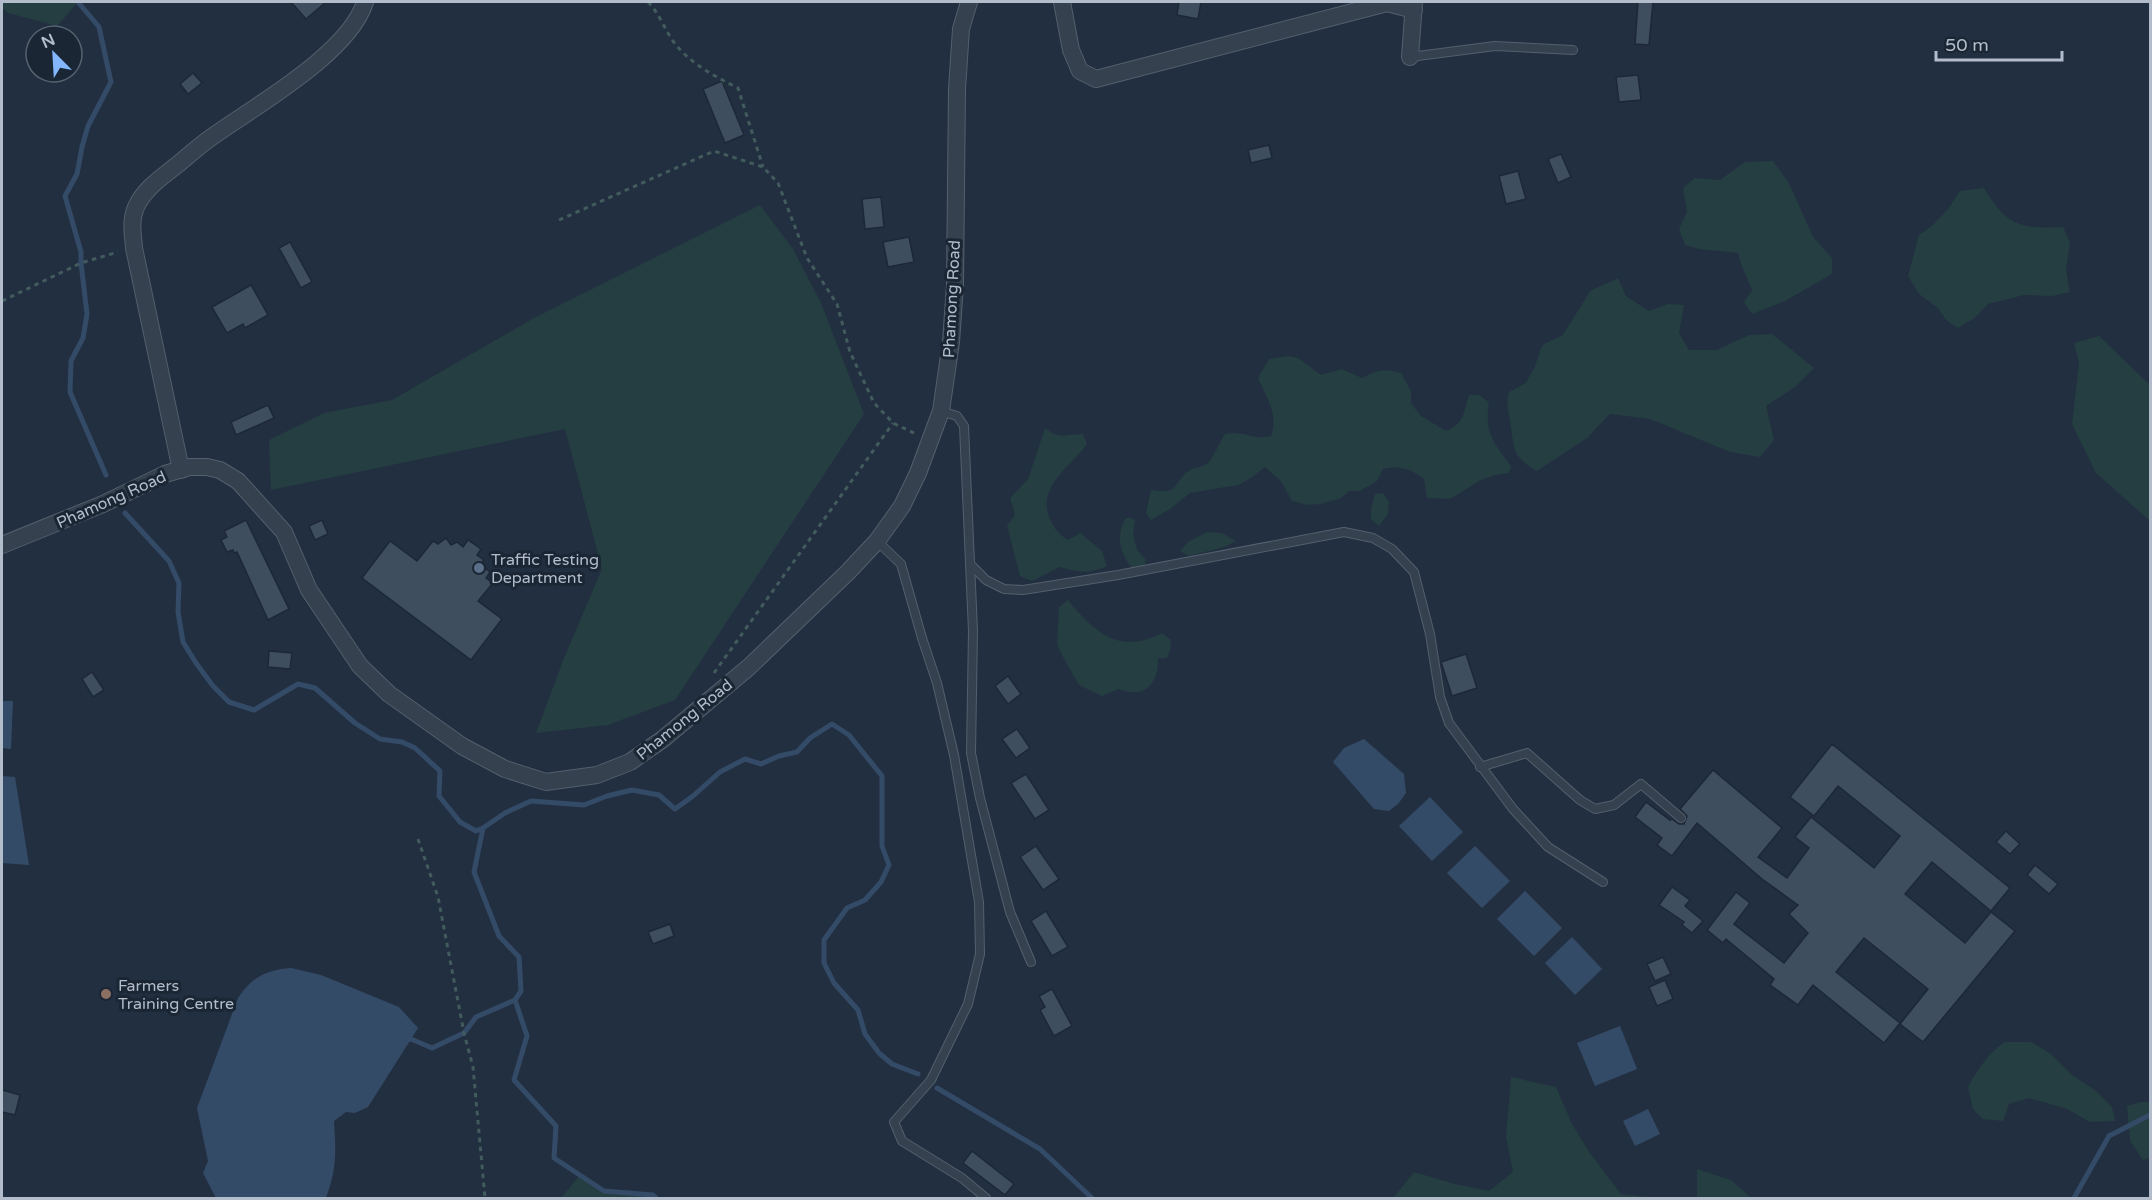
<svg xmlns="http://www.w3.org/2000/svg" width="2152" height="1200" viewBox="0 0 2152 1200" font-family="'Varela Round',sans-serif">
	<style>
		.green { fill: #243e41 }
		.water { fill: #344b68 }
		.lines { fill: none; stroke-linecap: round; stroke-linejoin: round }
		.stream { stroke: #344b68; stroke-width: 5 }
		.building { fill: #3e4e5f; stroke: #1d2836; stroke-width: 1.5 }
		.lane-casing { stroke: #545f6d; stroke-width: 10 }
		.street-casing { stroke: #545f6d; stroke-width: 18 }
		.path { stroke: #425b5d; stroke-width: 3; stroke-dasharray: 4.5 4.5; stroke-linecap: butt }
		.lane { stroke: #36414f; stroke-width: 8 }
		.street { stroke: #36414f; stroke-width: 16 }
		.service-dot { fill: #5c6f8a; stroke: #1b2634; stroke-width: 2 }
		.education-dot { fill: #8d6e63; stroke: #1b2634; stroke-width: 2 }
		.labels { text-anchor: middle; stroke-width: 6; stroke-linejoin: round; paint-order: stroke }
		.street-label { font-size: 16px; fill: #b2bcca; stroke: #1b2634 }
		.poi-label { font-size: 16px; fill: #b2bcca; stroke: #1b2634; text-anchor: start }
	</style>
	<rect width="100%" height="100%" fill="#222f40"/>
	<g class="green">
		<path d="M2,2H78L57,26L8,13L2,8Z"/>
		<path d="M1773,161L1789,183L1813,237L1832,258V274L1785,301L1752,314L1744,302L1752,290C1747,277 1741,266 1738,253L1699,249L1685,245L1679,229L1687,212L1683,188L1695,178L1720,180L1745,162Z"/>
		<path d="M1984,188C2007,226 2020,229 2063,227L2070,242L2066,270L2070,292L2052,296L2024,295L1988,304L1975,318L1958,328L1946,320L1938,308L1919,294L1908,276L1919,235L1933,225L1948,209L1960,191Z"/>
		<path d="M760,205L793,249L821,303L864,414L675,700L608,725L536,733L564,658L602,569L565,429L271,490L269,440L324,413L392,400L532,319Z"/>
		<path d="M1618,278L1626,296L1649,311L1668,304L1684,305L1679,333L1689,350H1717L1749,335L1772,334L1814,368L1795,387L1766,406L1774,440L1760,457L1730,452L1650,419L1610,414L1587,438L1537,471C1511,457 1514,446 1510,420C1508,409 1506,402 1509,392L1526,383L1535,366L1541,348L1544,344L1563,335L1590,291Z"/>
		<path d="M2099,336L2150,385V521L2096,473L2072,424L2079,363L2074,343Z"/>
		<path d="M1288,356L1298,358L1321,375L1342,369L1362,378C1378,370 1384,368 1401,373L1411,391V403L1421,416L1446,431C1467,421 1462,414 1469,395H1479L1489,402C1484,433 1494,443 1511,466L1509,473L1496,475L1481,480L1450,499L1427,498L1424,479C1411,469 1400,465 1383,469L1377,481L1360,491H1349L1341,498L1321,504L1307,505L1292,501L1281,481L1265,467L1251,478L1238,485L1190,493L1170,509L1151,520L1146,513L1151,490C1180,496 1173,481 1190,470C1195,467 1204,467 1208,463C1211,460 1222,439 1225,434C1244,430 1252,441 1271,436C1279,415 1266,397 1258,378L1269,359Z"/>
		<path d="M1045,428C1060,440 1066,434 1083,434L1087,444C1071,467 1036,486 1050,519C1055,529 1058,534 1068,540L1080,533L1102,551L1107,566C1088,574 1080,573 1060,567L1032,581L1020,576L1007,525L1015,515L1010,498L1028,479Z"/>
		<path d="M1383,493L1389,502L1388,514L1379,526L1371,519V509L1375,494Z"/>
		<path d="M1126,518H1130L1135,520L1133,535L1137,550L1146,560L1144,567L1133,569C1120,554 1115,536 1126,518Z"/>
		<path d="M1207,532L1222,533L1236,541C1219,551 1208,550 1189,556L1180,551L1188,542Z"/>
		<path d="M1068,600C1095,633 1119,655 1162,633L1171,640L1170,650L1167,658H1158C1159,683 1145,700 1119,689L1102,696L1079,685L1062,655L1057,644L1059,607Z"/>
		<path d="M2005,1042H2031L2051,1054L2072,1075L2095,1090L2112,1107L2115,1121L2090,1122L2067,1109L2029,1098L2009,1104L2003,1121L1983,1119L1973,1109L1968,1087C1977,1070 1989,1052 2005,1042Z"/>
		<path d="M1511,1077L1556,1087L1572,1124L1590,1153L1621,1194L1656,1198H1393L1414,1172L1455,1184L1489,1191L1513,1172L1506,1136Z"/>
		<path d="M2141,1102H2150V1158L2143,1160L2130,1141L2127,1106Z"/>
		<path d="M1697,1169L1731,1180L1751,1198H1697Z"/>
		<path d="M580,1175L604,1191L653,1195L656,1198H561Z"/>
	</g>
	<g class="water">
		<path d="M2,701H13L11,749L2,748Z"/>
		<path d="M1364,739L1404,774L1406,793L1398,804L1389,811L1374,809L1333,762L1344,748Z"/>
		<path d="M2,776L15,777L29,865L2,863Z"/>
		<path d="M1430,797L1463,832L1432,861L1399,826Z"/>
		<path d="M1475,846L1510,881L1482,908L1447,873Z"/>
		<path d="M1525,891L1562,928L1534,956L1497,919Z"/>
		<path d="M1572,937L1602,969L1575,995L1545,963Z"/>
		<path d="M291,968L321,975L399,1007L418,1028L368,1107L355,1113L346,1112L334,1121C336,1153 337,1167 326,1198H216L203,1173L208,1161L197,1108L238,998C252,977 266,970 291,968Z"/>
		<path d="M1620,1026L1637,1069L1595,1086L1577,1043Z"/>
		<path d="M1648,1109L1660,1134L1635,1146L1623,1121Z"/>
	</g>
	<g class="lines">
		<g class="stream">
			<path d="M78,2L99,27L111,82L88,126L82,147L77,174L65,196L81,252V263L87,314L83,338L71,361L70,392L106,475"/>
			<path d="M125,513L169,561L179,583L178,612L183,642L196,663L213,686L229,702L254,710L298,684L315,688L355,723L380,739L402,742L415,748L440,771L439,796L460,822L476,831L483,828L505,813L531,801L584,805L607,796L632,790L659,795L675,809L693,796L720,772L745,759L761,764L779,756L797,752L810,738L832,724L849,735L882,776V846L889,865L881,882L865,900L847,908L824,940V963L834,983L858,1010L865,1034L879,1053L892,1064L918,1074"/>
			<path d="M483,828L474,872L499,936L519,957L521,991L515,1000L527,1036L514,1080L556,1126L554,1158L604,1191L653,1195L656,1198"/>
			<path d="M406,1040L411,1039L432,1048L464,1033L476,1017L515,1000"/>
			<path d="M937,1088L1040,1149L1092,1198"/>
			<path d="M2074,1198L2109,1136L2150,1115"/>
		</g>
	</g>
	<g class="building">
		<path d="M291,2H326L306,19Z"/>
		<path d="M1179,2H1201L1198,19L1177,15Z"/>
		<path d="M1638,2H1653L1649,45L1635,44Z"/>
		<path d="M193,73L202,83L188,94L180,84Z"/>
		<path d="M1638,75L1641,100L1619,102L1616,77Z"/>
		<path d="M722,81L744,135L725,143L703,89Z"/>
		<path d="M1269,145L1272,158L1251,163L1248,150Z"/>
		<path d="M1561,154L1571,177L1558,183L1548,159Z"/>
		<path d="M1518,171L1526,199L1506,204L1499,176Z"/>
		<path d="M881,197L884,227L865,229L862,199Z"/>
		<path d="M909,237L914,262L888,267L883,242Z"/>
		<path d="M290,242L312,282L301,288L279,248Z"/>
		<path d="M251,285L268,315L245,328L243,324L227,333L212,307Z"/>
		<path d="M268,405L274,418L236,435L231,422Z"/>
		<path d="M246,520L289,609L268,620L237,552L234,553L233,550L227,552L221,540L227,537L224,531Z"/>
		<path d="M322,520L328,534L315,540L309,526Z"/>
		<path d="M446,538L451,545L457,542L463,547L468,540L481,549L477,555L484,560L480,564L490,572L486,578L493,583L478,601L502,619L471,660L362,578L390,541L417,561L433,541L438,544Z"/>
		<path d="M269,651L292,653L290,669L268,667Z"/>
		<path d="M1466,654L1477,688L1452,696L1441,662Z"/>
		<path d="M92,672L104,690L93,697L82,679Z"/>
		<path d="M1008,676L1021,694L1008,704L995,686Z"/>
		<path d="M1017,729L1030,748L1016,758L1002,739Z"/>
		<path d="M1832,744L2010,888L1991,911L1932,862L1905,894L1965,943L1991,912L2015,931L1923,1042L1900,1024L1928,989L1864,938L1836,972L1900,1023L1884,1043L1813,985L1798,1005L1770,985L1774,979L1726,939L1723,943L1707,930L1736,892L1750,903L1734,924L1784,963L1808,933L1789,914L1798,905L1762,879L1697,823L1672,856L1657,845L1662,838L1635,817L1646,802L1670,820L1672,819L1679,824H1684L1687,816L1680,809L1713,770L1782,828L1758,857L1787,878L1809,848L1795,837L1811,817L1874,868L1900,836L1838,786L1814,816L1790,797Z"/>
		<path d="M1026,774L1049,810L1035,819L1011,783Z"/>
		<path d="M2006,831L2020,844L2010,854L1996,842Z"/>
		<path d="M1036,846L1059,879L1043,890L1020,857Z"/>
		<path d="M2035,865L2058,884L2049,894L2027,875Z"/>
		<path d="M1672,887L1690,900L1685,906L1703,921L1692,933L1682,925L1684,922L1659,905Z"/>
		<path d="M1046,911L1068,947L1052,956L1031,921Z"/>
		<path d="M670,924L674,936L653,944L648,932Z"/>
		<path d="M1663,957L1671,974L1655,981L1647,964Z"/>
		<path d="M1665,980L1673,999L1657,1006L1649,987Z"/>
		<path d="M1052,989L1072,1026L1054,1036L1040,1010L1045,1007L1039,996Z"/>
		<path d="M2,1090L20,1095L15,1115L2,1112Z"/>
		<path d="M972,1151L1014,1184L1005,1195L963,1163Z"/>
	</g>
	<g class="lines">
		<defs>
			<g id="lane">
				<path d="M1410,57L1495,46L1573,50"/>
				<path d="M941,411L957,416L964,426L973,631L971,753L980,798L1010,912L1031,962"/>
				<path d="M877,541L901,564L922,638L937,683L954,755L979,902L980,954L968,1004L931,1080L894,1122L902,1141L962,1178L986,1198"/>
				<path d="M971,565L986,580L1004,589L1023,590L1118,575L1344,532L1373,538L1392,549L1414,572L1430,634L1440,697L1449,723L1513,809L1548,847L1603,882"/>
				<path d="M1480,767L1527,753L1580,800L1595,809L1614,805L1641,784L1681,818"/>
			</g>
			<g id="street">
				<path d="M1062,2L1071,50L1080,71L1096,79L1387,3L1414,10"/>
				<path d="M1410,57L1414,2"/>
				<path d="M181,470L134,248C133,234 130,221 136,207C144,189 162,177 177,165C188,156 198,147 209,139C253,107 349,54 365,2"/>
				<path d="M2,545L103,504L165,474L189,467H207L220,470L238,481L284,532L309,590L360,666L389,694L462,746L505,769L546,782L597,775L630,762L663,739L749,667L848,572L877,541L902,506L918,473L941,411L951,342L955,285L957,89L961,29L969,2"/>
			</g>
		</defs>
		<use href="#lane" class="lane-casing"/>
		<use href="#street" class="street-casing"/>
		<g class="path">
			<path d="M648,2C659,13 664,28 673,41C689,63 714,76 738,88L763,167"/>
			<path d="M559,220L714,151L763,167L778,183L807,258L837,304L850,352L874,403L893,423L916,434"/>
			<path d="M2,301L81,263L118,252"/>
			<path d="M714,673L893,423"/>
			<path d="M418,839L438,897L464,1033L473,1067L485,1198"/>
		</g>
		<use href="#lane" class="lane"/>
		<use href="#street" class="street"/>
	</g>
	<circle class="service-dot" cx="479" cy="568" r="6"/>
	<circle class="education-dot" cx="106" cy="994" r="6"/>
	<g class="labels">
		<g class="street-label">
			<text transform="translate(951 299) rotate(-87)" y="6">Phamong Road</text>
			<text transform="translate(111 499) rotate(-24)" y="6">Phamong Road</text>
			<text transform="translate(684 719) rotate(-39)" y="6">Phamong Road</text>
		</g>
		<g class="poi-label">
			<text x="491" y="565">Traffic Testing<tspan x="491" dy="18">Department</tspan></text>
			<text x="118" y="991">Farmers<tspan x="118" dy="18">Training Centre</tspan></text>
		</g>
	</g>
	<rect width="2152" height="1200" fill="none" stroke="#b2bcca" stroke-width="6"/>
	<g transform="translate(54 54) rotate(336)"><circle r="28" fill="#1b2634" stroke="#576270" stroke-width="1.5"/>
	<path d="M0-4.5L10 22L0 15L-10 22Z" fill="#83b6ff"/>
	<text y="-9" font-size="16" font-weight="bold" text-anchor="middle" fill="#b2bcca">N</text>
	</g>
	<path d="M1936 51v9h126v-9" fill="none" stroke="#b2bcca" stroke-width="3"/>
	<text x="1945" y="51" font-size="18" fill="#b2bcca" stroke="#1b2634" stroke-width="4.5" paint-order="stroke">50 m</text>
</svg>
